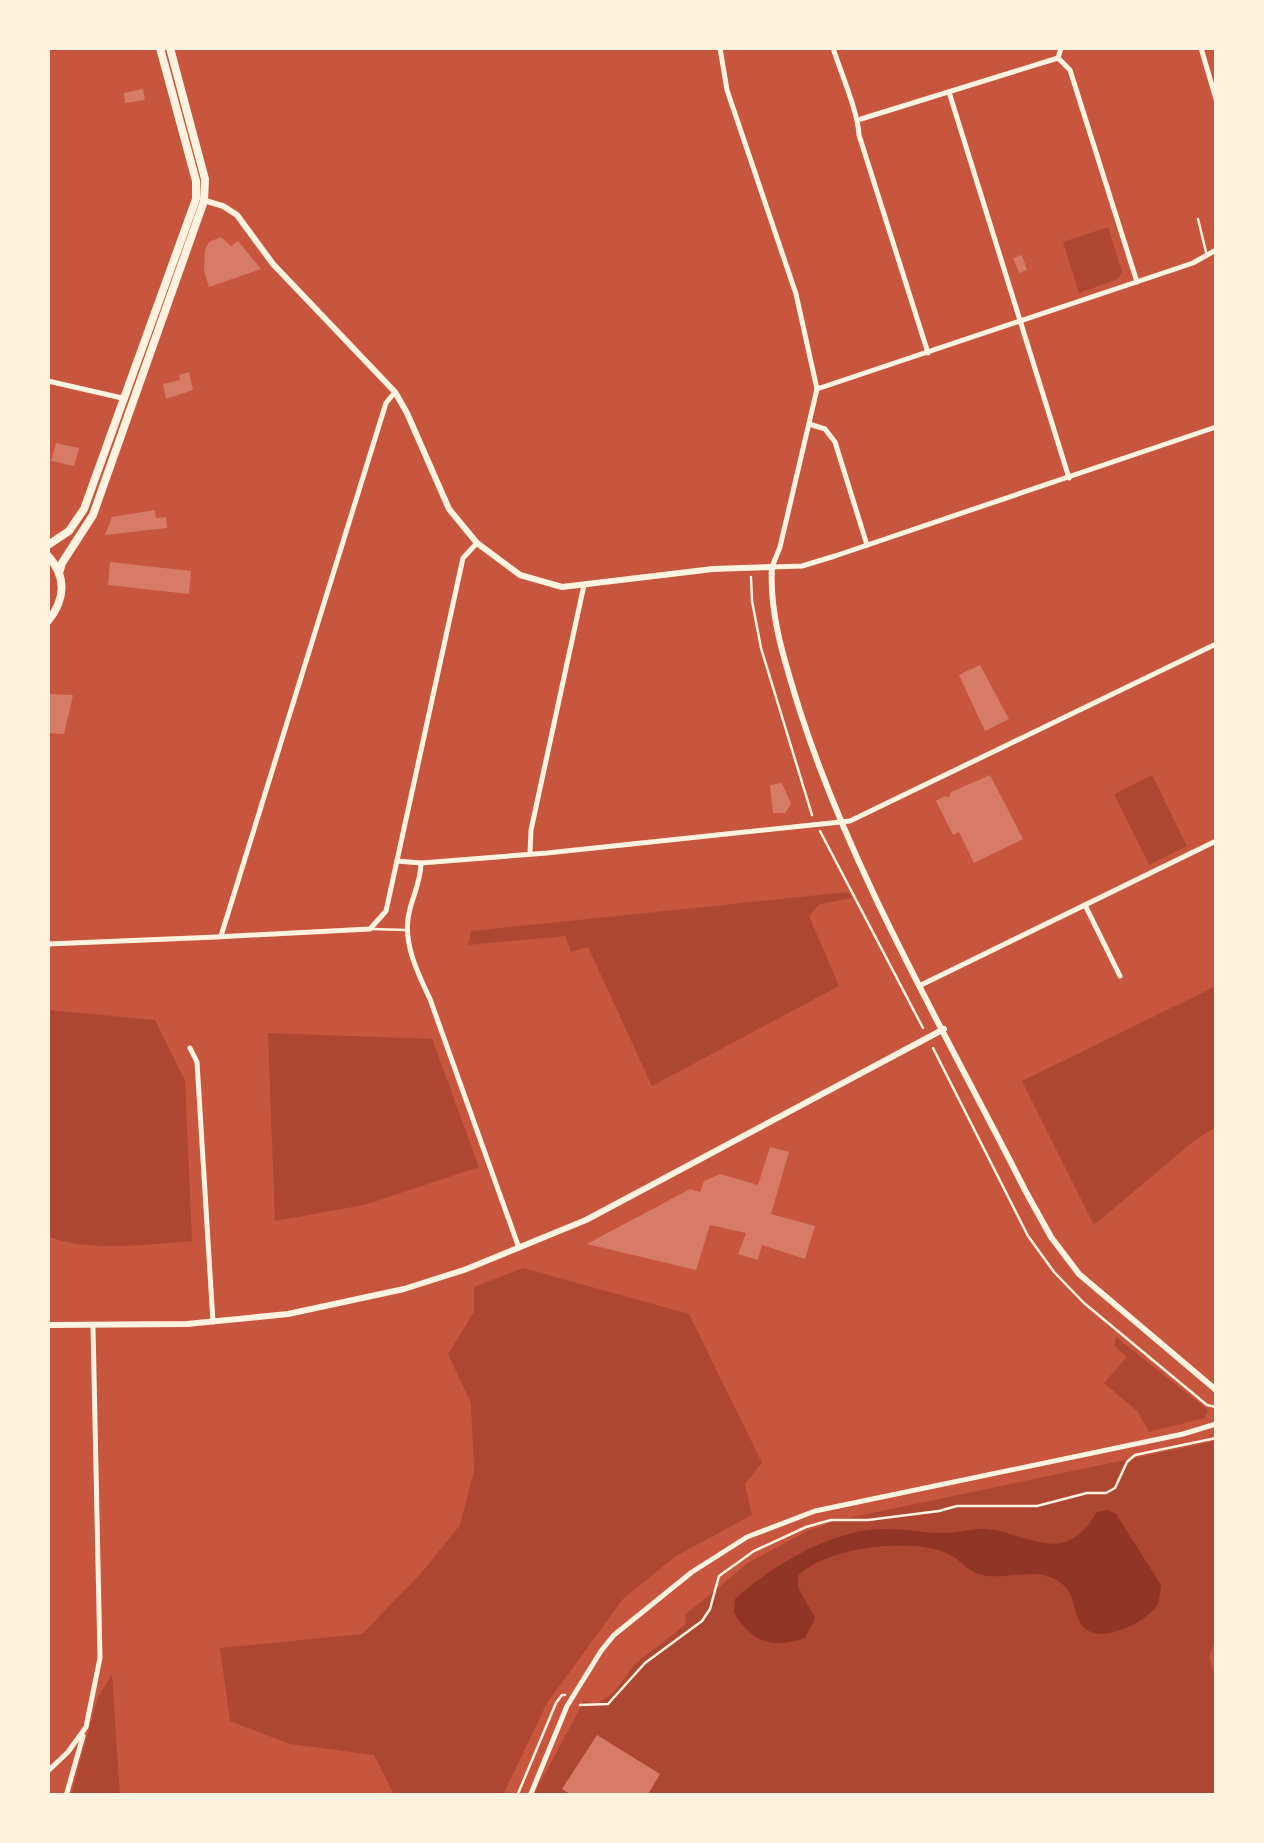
<svg xmlns="http://www.w3.org/2000/svg" width="1264" height="1843" viewBox="0 0 1264 1843" font-family="Inter,sans-serif">
	<style>
		.green { fill: #ae4732 }
		.water { fill: #8f3625 }
		.building { fill: #d67c66 }
		.lines { fill: none; stroke-linecap: round; stroke-linejoin: round }
		.path { stroke: #fff3e0; stroke-width: 2.5 }
		.service { stroke: #fff3e0; stroke-width: 2.5 }
		.minor { stroke: #fff3e0; stroke-width: 5 }
		.tertiary { stroke: #fff3e0; stroke-width: 6 }
		.secondary { stroke: #fff3e0; stroke-width: 8 }
	</style>
	<rect width="100%" height="100%" fill="#c8553d"/>
	<g class="green">
		<path d="M1108,227L1122,272L1118,279L1079,293L1063,242Z"/>
		<path d="M1152,775L1187,846L1149,865L1114,794Z"/>
		<path d="M848,892L852,898L820,904L809,916L839,986L652,1086L588,947L571,952L565,936L468,945L471,931Z"/>
		<path d="M1216,986V1127L1195,1140L1094,1225L1022,1081Z"/>
		<path d="M48,1010L155,1020L185,1081L192,1241C151,1244 86,1253 48,1236Z"/>
		<path d="M268,1033L432,1039L479,1167L364,1205L275,1221Z"/>
		<path d="M523,1268L689,1314L762,1463L745,1484L752,1515L676,1556L623,1599L547,1703L503,1795H394L374,1755L290,1744L230,1721L220,1648L362,1634L423,1571L460,1525L474,1471L471,1403L448,1354L474,1312V1287Z"/>
		<path d="M1116,1337L1208,1410L1205,1418L1149,1432L1138,1412L1104,1383L1127,1357L1114,1346Z"/>
		<path d="M1216,1441V1639L1209,1657L1216,1680V1795L533,1796L584,1701L597,1704L613,1693L636,1663L685,1625L686,1614L748,1563L807,1531L838,1520Z"/>
		<path d="M112,1674L120,1795H71L98,1697Z"/>
	</g>
	<path class="water" d="M1108,1510L1116,1514L1161,1585C1160,1592 1160,1601 1156,1607C1145,1622 1105,1642 1087,1630C1068,1617 1082,1589 1050,1577C1028,1569 1004,1580 982,1575C968,1572 962,1561 950,1555C915,1536 825,1547 798,1576V1587L815,1618L805,1638C774,1649 750,1643 734,1612L735,1599C767,1570 814,1541 857,1532C889,1525 911,1532 942,1533C957,1534 973,1527 988,1529C1032,1535 1065,1567 1097,1512Z"/>
	<g class="building">
		<path d="M143,89L145,100L125,103L124,93Z"/>
		<path d="M221,237L231,246L238,241L261,269L209,287L204,271L205,250L209,242Z"/>
		<path d="M1022,255L1027,270L1019,273L1013,258Z"/>
		<path d="M189,372L193,390L166,399L163,384L180,380L179,375Z"/>
		<path d="M56,443L79,448L74,466L51,461Z"/>
		<path d="M155,510L156,518L166,517L167,528L105,535L112,517Z"/>
		<path d="M110,562L191,571L189,594L108,585Z"/>
		<path d="M980,665L1009,719L985,731L959,675Z"/>
		<path d="M48,694L73,695L64,734L48,733Z"/>
		<path d="M990,775L1023,839L974,863L959,832L953,835L936,801L945,796L949,798L951,792Z"/>
		<path d="M782,783L791,804L785,813H773L770,785Z"/>
		<path d="M770,1147L789,1152L771,1214L815,1226L805,1259L762,1245L758,1260L738,1254L746,1233L710,1225L696,1270L587,1244L690,1189L700,1192L704,1181L720,1174L758,1185Z"/>
		<path d="M597,1735L660,1774L647,1796H573L562,1789Z"/>
	</g>
	<g class="lines">
		<g class="path">
			<path d="M751,577L752,601L761,648L812,815"/>
			<path d="M820,831L923,1028"/>
			<path d="M933,1048L1028,1236L1054,1272L1084,1303L1207,1405L1216,1407"/>
			<path d="M580,1705L608,1704L645,1663L702,1621L710,1609L719,1576L754,1551L806,1527L831,1520H868L939,1511L957,1506H1037L1087,1493H1106L1115,1488L1127,1462L1135,1455L1216,1438"/>
			<path d="M517,1796L556,1703L562,1695H565"/>
		</g>
		<g class="service">
			<path d="M1198,219L1206,252"/>
			<path d="M372,929L406,930"/>
		</g>
		<g class="minor">
			<path d="M720,48L727,90L796,294L817,389L780,547L772,567L802,566L835,556L1216,427"/>
			<path d="M833,48C841,73 858,112 859,135L928,353"/>
			<path d="M1201,48L1216,99"/>
			<path d="M1058,58L1070,70L1137,282"/>
			<path d="M1058,58L1061,48"/>
			<path d="M949,92L1069,478"/>
			<path d="M861,119L1058,58"/>
			<path d="M48,381L122,398"/>
			<path d="M817,389L1193,263L1216,250"/>
			<path d="M809,424L825,429L835,442L867,545"/>
			<path d="M530,853L531,830L584,585"/>
			<path d="M397,861L421,863L547,853L850,821L1216,644"/>
			<path d="M421,863C421,880 414,893 410,909C401,939 417,972 430,999L519,1248"/>
			<path d="M1085,905L1120,976"/>
			<path d="M221,936L386,403L395,392"/>
			<path d="M48,944C155,940 263,935 370,929L386,911L463,558L477,543"/>
			<path d="M921,985L1216,841"/>
			<path d="M190,1048L197,1062L213,1322"/>
			<path d="M48,1771L68,1752L86,1727L100,1658L93,1327"/>
			<path d="M66,1796L83,1736"/>
			<path d="M530,1796L567,1706L601,1651L614,1635L692,1572L747,1537L815,1511L1183,1434L1216,1424"/>
		</g>
		<g class="tertiary">
			<path d="M203,200L223,206L237,215L273,264L395,392L407,413L449,509L477,543L520,575L562,587L713,569L772,567C769,615 785,662 799,708C852,875 947,1035 1026,1192L1051,1237L1079,1274L1216,1390"/>
			<path d="M48,1325L187,1324L288,1314L404,1289L464,1270L586,1220L944,1029"/>
		</g>
		<g class="secondary">
			<path d="M48,545L69,531L84,509L196,199V181L160,48"/>
			<path d="M48,556C67,577 65,600 48,621"/>
			<path d="M59,573L62,563L93,515L204,201L205,179L170,48"/>
		</g>
	</g>
	<rect width="1264" height="1843" fill="none" stroke="#fff3e0" stroke-width="100"/>
</svg>
